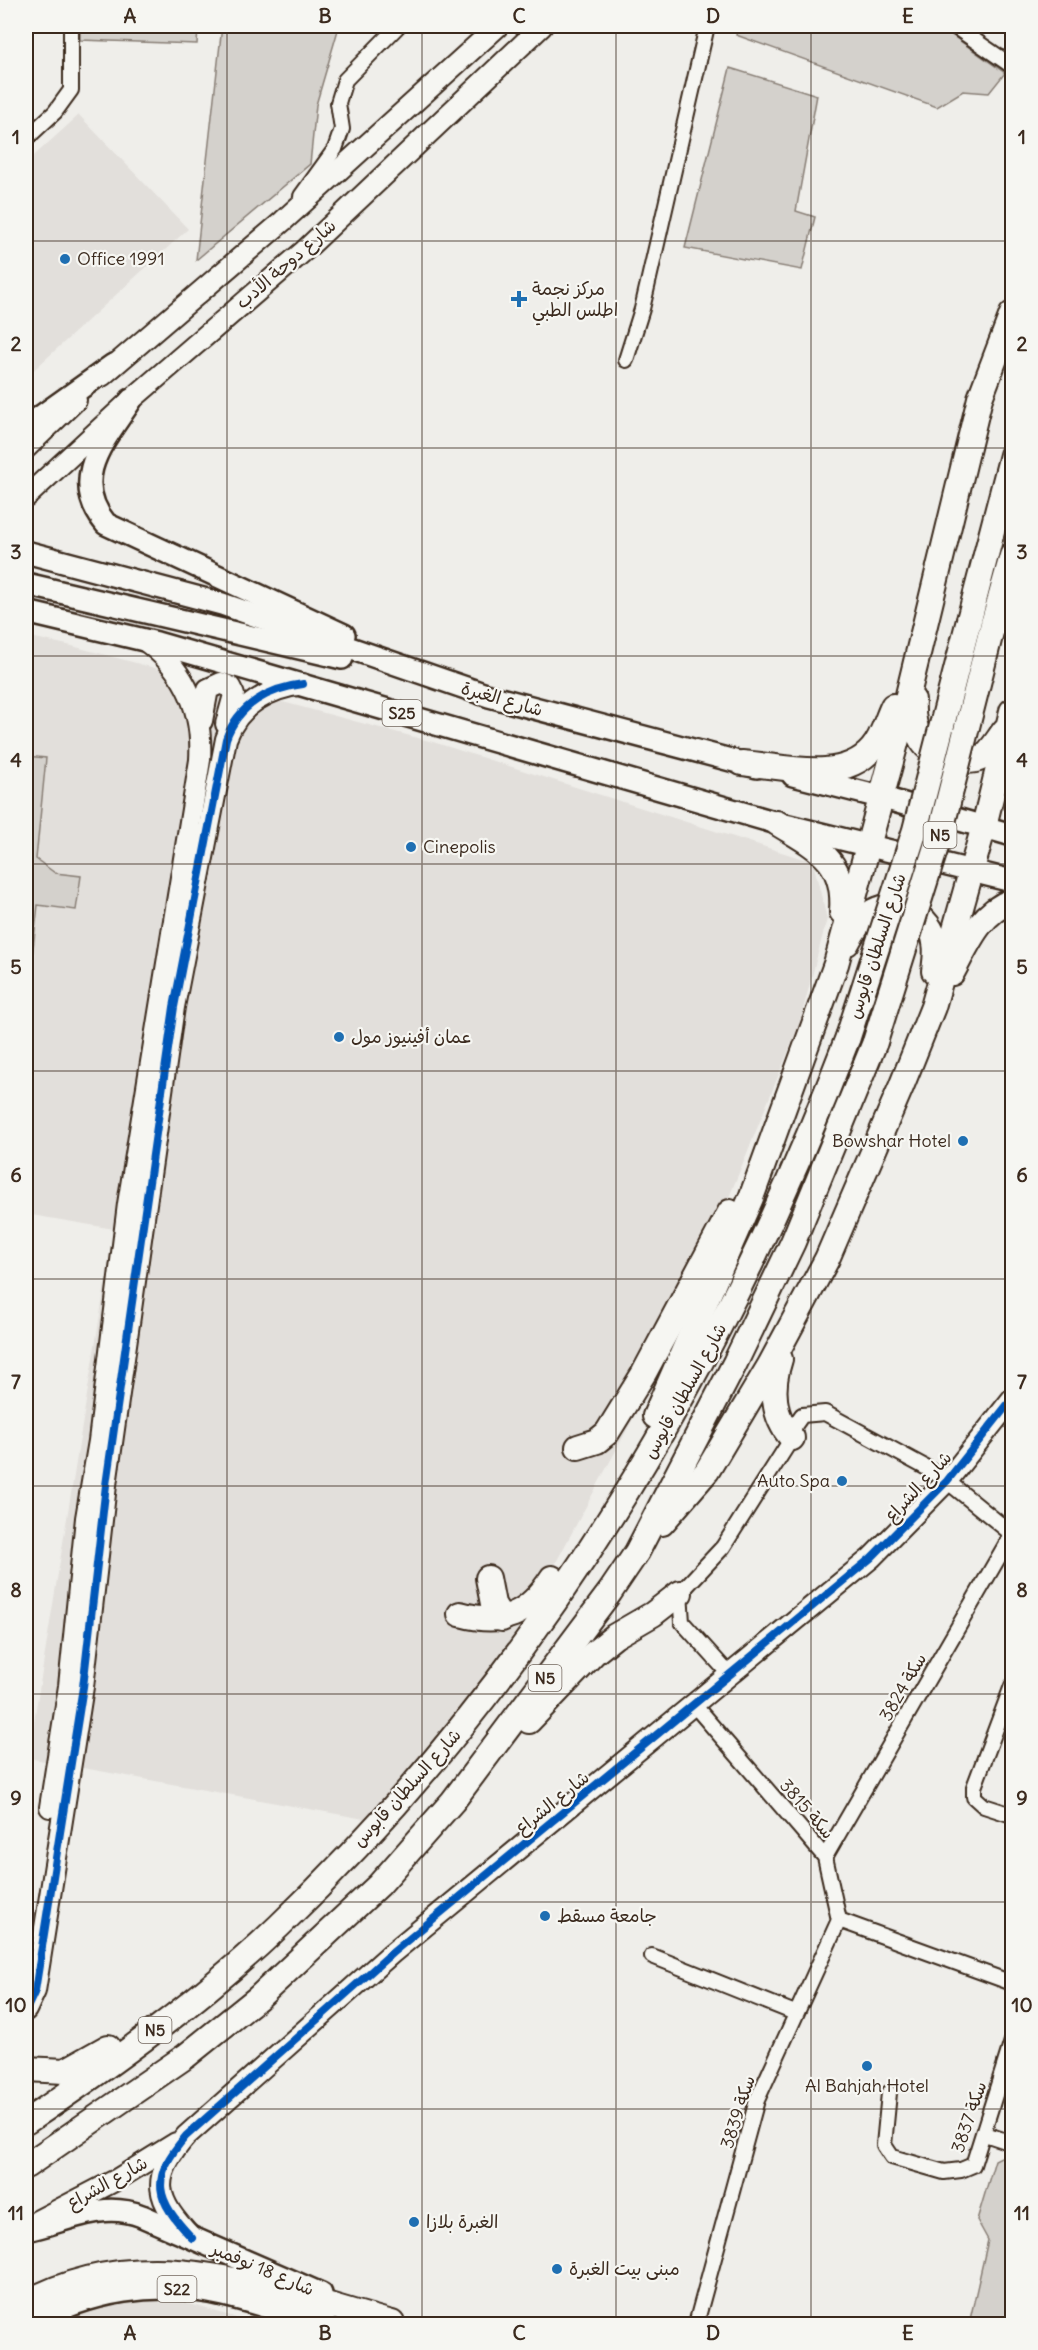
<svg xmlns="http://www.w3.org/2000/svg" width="1038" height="2350" viewBox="0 0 1038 2350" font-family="Delius,'Playpen Sans Arabic',sans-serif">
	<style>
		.built { fill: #e2dfdb }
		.green { fill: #d4d1cc; stroke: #887e75; stroke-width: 1.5 }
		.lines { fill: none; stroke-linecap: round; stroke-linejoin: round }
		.street-casing { stroke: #3b2a1e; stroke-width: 18 }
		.secondary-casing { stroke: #3b2a1e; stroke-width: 24 }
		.primary-casing { stroke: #3b2a1e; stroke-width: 26 }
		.highway-casing { stroke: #3b2a1e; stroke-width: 28 }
		.street { stroke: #f6f6f2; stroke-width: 14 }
		.secondary { stroke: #f6f6f2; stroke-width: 20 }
		.primary { stroke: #f6f6f2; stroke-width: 21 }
		.highway { stroke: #f6f6f2; stroke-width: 24 }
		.highway-bridge-casing { stroke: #3b2a1e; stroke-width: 28; stroke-linecap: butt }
		.highway-bridge { stroke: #f6f6f2; stroke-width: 24 }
		.cycleway-casing { stroke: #f6f6f2; stroke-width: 11 }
		.cycleway { stroke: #0057b8; stroke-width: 8 }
		.grid { fill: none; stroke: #3b2a1e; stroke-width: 1.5; stroke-opacity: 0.55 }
		.poi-dot { fill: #1f6fb2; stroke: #f6f6f2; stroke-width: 2 }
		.labels { text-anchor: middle; stroke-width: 4.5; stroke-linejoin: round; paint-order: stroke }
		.shield { fill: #f6f6f2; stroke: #73675e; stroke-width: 1.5 }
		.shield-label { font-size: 16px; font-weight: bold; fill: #3b2a1e }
		.poi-label { font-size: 18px; fill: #3b2a1e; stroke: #f6f6f2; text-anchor: start }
		.street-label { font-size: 18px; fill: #3b2a1e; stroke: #f6f6f2 }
		.neatline { fill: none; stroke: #3b2a1e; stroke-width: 2 }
		.grid-label { font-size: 20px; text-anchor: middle; font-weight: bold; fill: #3b2a1e }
	</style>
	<rect width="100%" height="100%" fill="#efeeea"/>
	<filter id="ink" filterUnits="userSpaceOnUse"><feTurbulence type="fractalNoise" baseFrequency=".0167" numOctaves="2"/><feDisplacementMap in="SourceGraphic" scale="12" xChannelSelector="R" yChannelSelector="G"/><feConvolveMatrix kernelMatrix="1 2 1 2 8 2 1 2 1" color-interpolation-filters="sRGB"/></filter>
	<g filter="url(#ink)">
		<g class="built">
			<path d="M79,115L188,229L26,377V163Z"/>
			<path d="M26,636L72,646L433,742L813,862L827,919L799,1025L658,1372L501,1665L370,1820L28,1758L114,1229L26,1214Z"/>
			<path d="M149,2297L170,2298L257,2324H38L64,2313Z"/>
		</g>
		<g class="green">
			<path d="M80,26H198L197,44L80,40Z"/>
			<path d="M222,26H334L338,30L316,105L310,164L196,260Z"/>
			<path d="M738,26H939L1005,73L989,93L963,91L937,107L736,35Z"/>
			<path d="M730,68L817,95L796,211L815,217L802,270L685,248Z"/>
			<path d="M26,756L46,758L36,859L55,873L81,876L76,910L38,905L26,1009Z"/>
			<path d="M1009,2153L1012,2155V2324H969L988,2240L977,2220L995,2160Z"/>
		</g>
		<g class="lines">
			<defs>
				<g id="street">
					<path d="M954,26L1012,66"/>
					<path d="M26,139L55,112L71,90V26"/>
					<path d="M301,196L335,149L342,129L338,103L345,80L398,26"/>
					<path d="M626,360L642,309L707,26"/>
					<path d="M729,1674L682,1622L680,1593L723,1547L792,1438L795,1425L802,1415L825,1413L925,1467L947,1481L1012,1534"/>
					<path d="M1012,1686L974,1787V1797L984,1806L1012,1815"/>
					<path d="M694,1705L825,1857L839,1920L1012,1983"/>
					<path d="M825,1857L1012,1534"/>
					<path d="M652,1956L795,2013"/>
					<path d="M889,2093L884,2145L892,2157L944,2172L961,2170L973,2165L1012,2041"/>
					<path d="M985,2134L1012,2143"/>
					<path d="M696,2324L757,2100L839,1920"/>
				</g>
				<g id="secondary">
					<path d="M102,376L283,221L498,26"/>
					<path d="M26,448L76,400"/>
					<path d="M26,497L131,400L304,251L542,26"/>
					<path d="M202,721L208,689L221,683L230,687L234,695L226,724"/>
					<path d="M50,1807L69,1686L86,1518L99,1441L128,1204L200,760C203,710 185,669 144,640"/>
					<path d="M26,2010L35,1991L83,1687L106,1485L174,1007L226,739C238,705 269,688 303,684"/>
					<path d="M37,2221L116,2180L176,2143"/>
					<path d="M192,2238C155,2199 149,2179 186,2136L392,1953L871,1558L947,1481L1012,1399"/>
				</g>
				<g id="primary">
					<path d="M131,400C105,440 68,478 106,524L344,635"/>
					<path d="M26,427L113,365"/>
					<path d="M26,552L222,604L489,696L757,767"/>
					<path d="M26,584L342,658"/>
					<path d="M26,612L157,643L777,823L1012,881"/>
					<path d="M793,775L880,797L1012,835"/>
					<path d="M26,2230C66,2222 101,2200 142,2216L321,2294"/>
					<path d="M30,2324C89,2291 157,2279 224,2295C258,2303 291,2315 325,2324"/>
				</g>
				<g id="highway">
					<path d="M969,620L1012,455"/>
					<path d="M993,624L1012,556"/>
					<path d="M913,700C911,730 923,757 956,760C963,761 972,762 979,759C990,754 997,740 1004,731"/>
					<path d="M742,763C783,766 842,784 872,749C883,737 886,720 893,706"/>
					<path d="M777,823C817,848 846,859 842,912"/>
					<path d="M847,943C854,930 861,919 874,911C898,898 932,916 935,943C937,952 935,962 934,971"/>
					<path d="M952,973C968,944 979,913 1012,901"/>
					<path d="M780,1359C771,1386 772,1417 792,1438"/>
					<path d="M655,1416L751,1198L836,964L899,732L980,398L1012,314"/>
					<path d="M578,1447L597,1441L607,1433L644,1373L730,1212"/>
					<path d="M662,1523L707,1471L770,1365L827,1259L901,1087L933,1007L984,826L1012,711"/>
					<path d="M488,1578L493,1604L502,1619"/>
					<path d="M460,1614C503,1626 528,1615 552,1578"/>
					<path d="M529,1721L594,1653L615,1636L653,1614L680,1593"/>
					<path d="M26,2069L65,2071L108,2047"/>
					<path d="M26,2122C112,2064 204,1998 279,1926C538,1678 721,1370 848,1037"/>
					<path d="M26,2166L186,2056L258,1998L379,1885L453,1801L610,1592L637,1552L735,1363L793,1242L875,1042"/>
					<path d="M26,2303C148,2236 269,2290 392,2323"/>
				</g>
			</defs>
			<use href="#street" class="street-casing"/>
			<use href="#secondary" class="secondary-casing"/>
			<use href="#primary" class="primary-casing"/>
			<use href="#highway" class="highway-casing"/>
			<use href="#street" class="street"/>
			<use href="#secondary" class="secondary"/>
			<use href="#primary" class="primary"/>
			<use href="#highway" class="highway"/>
			<defs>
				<g id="highway-bridge">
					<path d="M848,1037L915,830L969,620"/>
					<path d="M875,1042L940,834L993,624"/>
				</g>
			</defs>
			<use href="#highway-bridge" class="highway-bridge-casing"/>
			<use href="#highway-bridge" class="highway-bridge"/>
			<defs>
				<g id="cycleway">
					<path d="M26,2010L35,1991L83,1687L106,1485L174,1007L226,739C238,705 269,688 303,684"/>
					<path d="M192,2238C155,2199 149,2179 186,2136L392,1953L871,1558L947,1481L1012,1399"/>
				</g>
			</defs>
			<use href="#cycleway" class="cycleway-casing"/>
			<use href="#cycleway" class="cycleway"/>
		</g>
	</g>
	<path class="grid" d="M227,26V2324M422,26V2324M616,26V2324M811,26V2324M26,241H1012M26,448H1012M26,656H1012M26,864H1012M26,1071H1012M26,1279H1012M26,1486H1012M26,1694H1012M26,1902H1012M26,2109H1012"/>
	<g class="poi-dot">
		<circle cx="65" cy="259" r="6"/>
		<path d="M516 290h6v6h6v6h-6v6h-6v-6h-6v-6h6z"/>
		<circle cx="411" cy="847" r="6"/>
		<circle cx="339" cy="1037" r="6"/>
		<circle cx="963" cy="1141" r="6"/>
		<circle cx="842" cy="1481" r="6"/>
		<circle cx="545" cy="1916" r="6"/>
		<circle cx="867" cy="2066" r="6"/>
		<circle cx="414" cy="2222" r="6"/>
		<circle cx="557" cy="2269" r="6"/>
	</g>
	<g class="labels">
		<g class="shield">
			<rect x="382.5" y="700" width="39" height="26" rx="4.5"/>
			<rect x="923.5" y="822" width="33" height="26" rx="4.5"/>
			<rect x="528.5" y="1665" width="33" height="26" rx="4.5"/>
			<rect x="138.5" y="2017" width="33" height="26" rx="4.5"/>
			<rect x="157.5" y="2276" width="39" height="26" rx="4.5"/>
		</g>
		<g class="shield-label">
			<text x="402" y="719">S25</text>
			<text x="940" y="841">N5</text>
			<text x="545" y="1684">N5</text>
			<text x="155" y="2036">N5</text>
			<text x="177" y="2295">S22</text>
		</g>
		<g class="poi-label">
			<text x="77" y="265">Office 1991</text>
			<text x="532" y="295">مركز نجمة<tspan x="532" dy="21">اطلس الطبي</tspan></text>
			<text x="423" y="853">Cinepolis</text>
			<text x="351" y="1043">عمان أفينيوز مول</text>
			<text x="951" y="1147" text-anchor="end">Bowshar Hotel</text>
			<text x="830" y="1487" text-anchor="end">Auto Spa</text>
			<text x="557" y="1922">جامعة مسقط</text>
			<text x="867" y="2092" text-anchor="middle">Al Bahjah Hotel</text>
			<text x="426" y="2228">الغبرة بلازا</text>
			<text x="569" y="2275">مبنى بيت الغبرة</text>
		</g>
		<g class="street-label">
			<text transform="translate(286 264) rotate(-41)" y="6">شارع دوحة الأدب</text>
			<text transform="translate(502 699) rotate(16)" y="6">شارع الغبرة</text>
			<text transform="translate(877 946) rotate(-72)" y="6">شارع السلطان قابوس</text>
			<text transform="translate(685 1391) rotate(-61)" y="6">شارع السلطان قابوس</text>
			<text transform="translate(918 1487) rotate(-47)" y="6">شارع الشراع</text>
			<text transform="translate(903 1687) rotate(-60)" y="6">سكة 3824</text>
			<text transform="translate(407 1788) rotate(-48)" y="6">شارع السلطان قابوس</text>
			<text transform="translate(552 1803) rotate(-39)" y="6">شارع الشراع</text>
			<text transform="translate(807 1809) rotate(49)" y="6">سكة 3815</text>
			<text transform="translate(738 2112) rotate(-72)" y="6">سكة 3839</text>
			<text transform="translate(969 2117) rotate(-71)" y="6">سكة 3837</text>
			<text transform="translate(107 2183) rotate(-29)" y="6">شارع الشراع</text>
			<text transform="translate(263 2269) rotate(23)" y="6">شارع 18 نوفمبر</text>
		</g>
	</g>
	<rect width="1038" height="2350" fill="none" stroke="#f6f6f2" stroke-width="66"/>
	<rect x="33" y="33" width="972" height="2284" class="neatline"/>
	<g class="grid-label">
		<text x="130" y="23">A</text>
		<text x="325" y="23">B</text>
		<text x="519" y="23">C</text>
		<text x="713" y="23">D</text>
		<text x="908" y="23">E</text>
		<text x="16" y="144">1</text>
		<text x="1022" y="144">1</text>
		<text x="16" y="351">2</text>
		<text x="1022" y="351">2</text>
		<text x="16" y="559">3</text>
		<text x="1022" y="559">3</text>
		<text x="16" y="767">4</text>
		<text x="1022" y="767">4</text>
		<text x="16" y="974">5</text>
		<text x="1022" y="974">5</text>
		<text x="16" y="1182">6</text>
		<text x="1022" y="1182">6</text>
		<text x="16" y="1389">7</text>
		<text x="1022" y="1389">7</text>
		<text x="16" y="1597">8</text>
		<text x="1022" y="1597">8</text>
		<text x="16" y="1805">9</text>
		<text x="1022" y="1805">9</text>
		<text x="16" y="2012">10</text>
		<text x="1022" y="2012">10</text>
		<text x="16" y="2220">11</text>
		<text x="1022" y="2220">11</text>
		<text x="130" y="2340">A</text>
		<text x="325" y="2340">B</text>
		<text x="519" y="2340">C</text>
		<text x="713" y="2340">D</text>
		<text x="908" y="2340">E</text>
	</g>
</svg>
